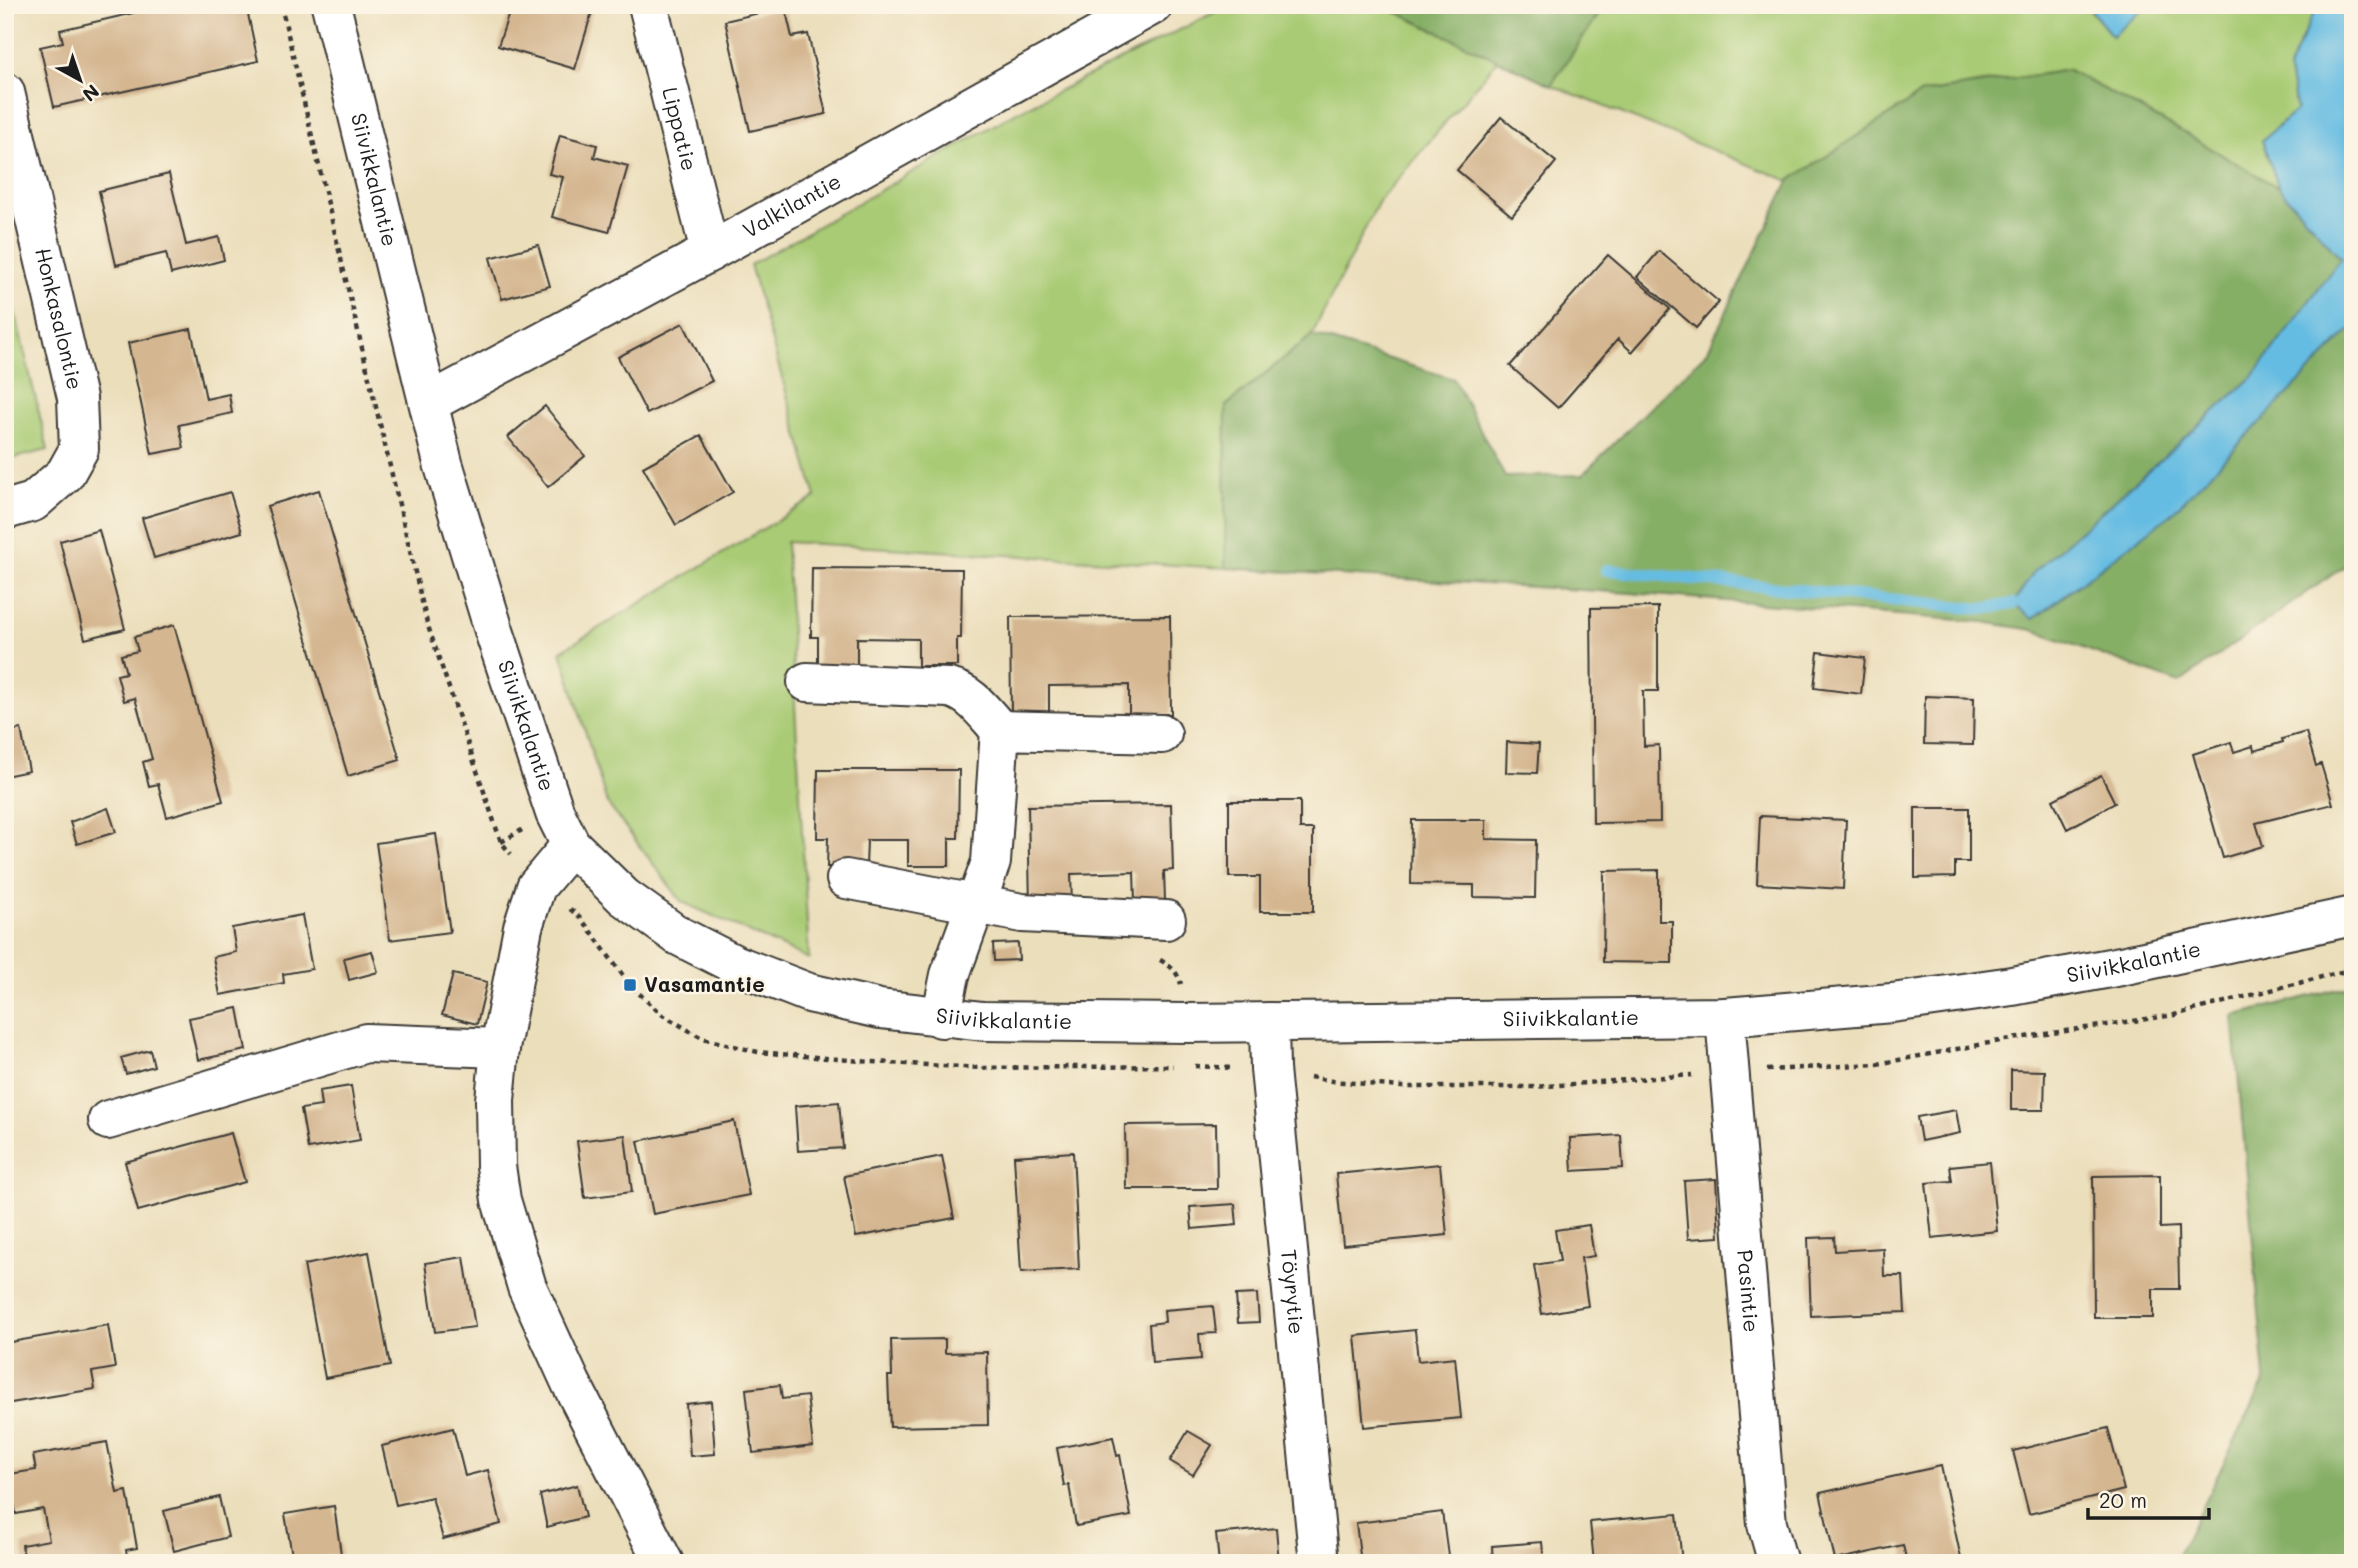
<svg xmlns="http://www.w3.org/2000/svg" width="2358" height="1568" viewBox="0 0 2358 1568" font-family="Mali,sans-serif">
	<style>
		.green { fill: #a9cb74; stroke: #627448; stroke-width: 2 }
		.forest { fill: #86af66; stroke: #516641; stroke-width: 2 }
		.water { fill: #65bce2; stroke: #406c7f; stroke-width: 2 }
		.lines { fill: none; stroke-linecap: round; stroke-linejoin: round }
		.stream { stroke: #65bce2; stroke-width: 12 }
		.building { fill: #d4b690 }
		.minor-casing { stroke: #3b3934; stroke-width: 42 }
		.major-casing { stroke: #3b3934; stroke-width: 42 }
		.path { stroke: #3b3934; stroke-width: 4.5; stroke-dasharray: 5 5; stroke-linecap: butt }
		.minor { stroke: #fff; stroke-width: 38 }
		.major { stroke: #fff; stroke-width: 38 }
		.poi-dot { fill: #1f6fb2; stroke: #fcf5e5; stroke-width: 2.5 }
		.labels { text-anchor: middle; stroke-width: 5; stroke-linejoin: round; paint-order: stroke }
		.street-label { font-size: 21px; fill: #1c1c1c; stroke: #fcf5e5 }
		.poi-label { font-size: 21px; font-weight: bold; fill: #1c1c1c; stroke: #fcf5e5; text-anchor: start }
	</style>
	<rect width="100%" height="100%" fill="#fcf5e5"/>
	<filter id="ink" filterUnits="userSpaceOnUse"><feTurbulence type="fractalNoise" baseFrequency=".0143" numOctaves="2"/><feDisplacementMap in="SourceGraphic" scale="14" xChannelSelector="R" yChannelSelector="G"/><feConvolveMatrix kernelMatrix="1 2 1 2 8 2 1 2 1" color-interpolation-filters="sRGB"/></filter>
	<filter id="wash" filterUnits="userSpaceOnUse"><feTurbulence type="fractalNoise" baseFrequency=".00686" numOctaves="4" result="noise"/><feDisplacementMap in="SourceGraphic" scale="28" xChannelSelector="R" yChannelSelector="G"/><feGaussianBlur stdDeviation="1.57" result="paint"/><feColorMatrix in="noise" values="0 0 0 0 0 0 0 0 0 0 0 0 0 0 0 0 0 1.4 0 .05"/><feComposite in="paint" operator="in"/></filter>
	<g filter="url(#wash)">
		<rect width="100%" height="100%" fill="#ebdebb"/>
		<g class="green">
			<path d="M1229,5H1381L1498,60L1379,201L1312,335L1226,406L1225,568L786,542L809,959L682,902L607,803L561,651L816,497L750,265L1017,112Z"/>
			<path d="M1605,5H2092L2090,10L2112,35L2148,5H2315L2316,8L2288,68L2297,110L2262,140L2279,188L2174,127L2068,70L1922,93L1789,181L1551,85Z"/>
			<path d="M5,271L48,450L5,460Z"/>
		</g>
		<g class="forest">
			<path d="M1381,5H1605L1551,85Z"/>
			<path d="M2068,70L2174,127L2279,188L2341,258L2252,378L2034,572L2013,604L2034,619L2170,515L2353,327V560L2179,683L2033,630L1983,622L1630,593L1225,568L1226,406L1312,335L1454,379L1505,477L1582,475L1707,352L1789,181L1922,93Z"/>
			<path d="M2353,985V1563H2174L2265,1380L2233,1016Z"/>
		</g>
		<g class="water">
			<path d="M2092,5H2148L2112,36L2090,9Z"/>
			<path d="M2315,5H2353V327L2170,515L2033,619L2013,604L2034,572L2252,378L2341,258L2279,188L2262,140L2297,110L2288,68L2316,8Z"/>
		</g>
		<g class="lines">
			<path class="stream" d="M1606,570L1982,609L2013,604"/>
		</g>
		<g id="blocks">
			<g class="building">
				<path d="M168,5H246L258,61L54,107L40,47L63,42L60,30Z"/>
				<path d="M529,5H594L575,69L498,46L511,7L527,12Z"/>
				<path d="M785,7L792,37L808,34L826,114L750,131L725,21Z"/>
				<path d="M1501,117L1556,162L1512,216L1457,170Z"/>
				<path d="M560,135L597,145L594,157L628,166L609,232L552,217L563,177L549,174Z"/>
				<path d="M169,174L186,245L219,237L224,260L171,274L166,253L116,265L99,191Z"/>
				<path d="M538,245L550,286L502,299L490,258Z"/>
				<path d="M1659,251L1719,302L1696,328L1637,277Z"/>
				<path d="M1608,255L1670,309L1632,352L1618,339L1558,408L1510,366Z"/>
				<path d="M683,323L712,381L647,414L618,357Z"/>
				<path d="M191,329L206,399L229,394L232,413L179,425L184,448L152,454L128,343Z"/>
				<path d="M545,406L585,456L548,487L508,437Z"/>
				<path d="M701,435L733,492L676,525L643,467Z"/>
				<path d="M319,490L400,760L348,776L267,506Z"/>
				<path d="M230,492L242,532L154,558L142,518Z"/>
				<path d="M99,530L125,629L85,639L60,541Z"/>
				<path d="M812,568L962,569L961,638H957V666H918V639L857,638V667L818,666V637H811Z"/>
				<path d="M1658,607V691H1643L1644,746L1659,745L1660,822L1593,823L1591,608Z"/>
				<path d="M1170,616L1171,714H1129V685L1049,686V714H1011L1010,617Z"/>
				<path d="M174,625L223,801L167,817L158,784L149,786L143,762L152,759L135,698L124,701L117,675L126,673L121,655L138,651L134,637Z"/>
				<path d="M1818,652L1865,658L1861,694L1814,688Z"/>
				<path d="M1925,696L1974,698L1973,745L1924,744Z"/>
				<path d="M21,729L29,771L5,776V732Z"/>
				<path d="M2306,732L2316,766L2321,764L2333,804L2256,823L2263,846L2223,858L2193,754L2231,742L2234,752L2253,746L2254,751L2283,742L2282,739Z"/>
				<path d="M1507,742L1539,744L1537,773L1506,772Z"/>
				<path d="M818,770H959L958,838H949V866H908V840H867L866,867H827L828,838H817Z"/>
				<path d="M2101,775L2115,803L2067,829L2053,800Z"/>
				<path d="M1229,801H1300V829H1313V912H1260V877H1229Z"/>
				<path d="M1171,804L1173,870L1164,871L1165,901L1135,902L1134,872L1071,874L1072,905L1030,906L1028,806Z"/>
				<path d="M108,808L116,832L77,844L70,822Z"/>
				<path d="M1915,808H1969V862H1955V877L1915,878Z"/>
				<path d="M1760,816L1846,820L1843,889L1757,884Z"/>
				<path d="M1412,820H1486V839L1536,840L1535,898L1474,897V885L1411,884Z"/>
				<path d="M436,834L450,932L390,940L376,843Z"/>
				<path d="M1659,870V921H1672V963L1603,962L1604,871Z"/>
				<path d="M302,915L312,969L283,974L284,983L220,995L213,957L236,952L232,928Z"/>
				<path d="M1018,943L1019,960L994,961L993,944Z"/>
				<path d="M372,951L378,972L349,980L344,958Z"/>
				<path d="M453,974L487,982L477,1024L442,1015Z"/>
				<path d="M238,1008L246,1050L198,1060L189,1018Z"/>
				<path d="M150,1050L154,1066L126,1074L121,1058Z"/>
				<path d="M2011,1070L2045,1071L2044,1110H2011Z"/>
				<path d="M351,1086L360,1140L308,1149L301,1109L321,1106L319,1091Z"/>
				<path d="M839,1102L843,1148L798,1151L795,1106Z"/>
				<path d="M1956,1110L1960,1133L1921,1141L1917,1117Z"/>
				<path d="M734,1121L749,1195L653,1214L638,1141Z"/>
				<path d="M1216,1124L1217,1189H1126L1125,1125Z"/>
				<path d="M231,1133L245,1182L138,1211L125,1162Z"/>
				<path d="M625,1135L632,1192L585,1198L577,1141Z"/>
				<path d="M1621,1135L1623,1168L1572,1171L1570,1138Z"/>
				<path d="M1073,1152L1079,1269L1021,1272L1014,1156Z"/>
				<path d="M942,1156L954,1218L856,1237L844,1176Z"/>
				<path d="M1990,1162L1997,1231L1932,1238L1926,1183L1952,1181L1950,1166Z"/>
				<path d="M1440,1164L1447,1235L1343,1245L1336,1174Z"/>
				<path d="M2160,1175V1228L2178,1227L2179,1289H2153V1318H2094L2093,1176Z"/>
				<path d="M1716,1179L1719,1237L1688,1239L1684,1181Z"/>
				<path d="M1235,1204L1237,1225L1192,1229L1190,1207Z"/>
				<path d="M1589,1225L1594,1256L1581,1258L1588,1306L1542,1314L1534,1265L1560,1261L1555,1230Z"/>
				<path d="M1834,1237L1835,1251L1883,1248L1884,1276H1903L1905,1312L1811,1316L1808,1238Z"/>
				<path d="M369,1252L390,1366L325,1378L304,1265Z"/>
				<path d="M464,1257L475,1327L435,1332L425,1263Z"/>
				<path d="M1257,1294L1259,1322L1238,1323L1236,1295Z"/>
				<path d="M1213,1306L1216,1333L1199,1334L1201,1359L1152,1363L1149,1324L1165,1322L1164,1310Z"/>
				<path d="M108,1325L115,1368L92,1372L95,1389L5,1404V1343Z"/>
				<path d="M1415,1330L1418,1361L1455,1357L1461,1418L1364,1427L1355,1336Z"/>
				<path d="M945,1339V1353L987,1352L988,1425L890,1427L888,1376H892L891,1340Z"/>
				<path d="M780,1385L782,1399L807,1396L813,1446L753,1453L746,1389Z"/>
				<path d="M711,1401L715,1454L690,1456L686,1404Z"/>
				<path d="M453,1428L465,1476L488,1470L501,1524L443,1539L432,1497L396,1505L382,1446Z"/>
				<path d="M2108,1428L2124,1490L2029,1514L2013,1451Z"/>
				<path d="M1188,1431L1212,1445L1193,1475L1170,1461Z"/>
				<path d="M1113,1437L1117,1456L1120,1455L1131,1516L1076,1526L1069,1485L1064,1486L1057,1448Z"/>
				<path d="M107,1442L117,1493L127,1491L137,1548L126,1550L128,1563H25L22,1545L49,1540L43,1509L16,1514L9,1474L36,1470L33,1455Z"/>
				<path d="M1941,1466L1962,1563H1907L1903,1545L1835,1560L1820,1493Z"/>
				<path d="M577,1485L585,1517L547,1527L540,1495Z"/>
				<path d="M219,1497L228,1537L174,1551L164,1511Z"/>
				<path d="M334,1506L341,1554L293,1561L285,1514Z"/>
				<path d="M1442,1512L1449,1563H1361L1356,1523Z"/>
				<path d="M1677,1514L1682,1563H1594L1590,1522Z"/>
				<path d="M1276,1528L1279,1563H1219L1216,1534Z"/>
				<path d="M1542,1542L1544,1563H1493L1492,1546Z"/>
			</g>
		</g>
	</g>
	<g filter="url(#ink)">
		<use href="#blocks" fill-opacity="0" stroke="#3b3934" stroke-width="2"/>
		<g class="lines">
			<defs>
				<g id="minor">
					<path id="s1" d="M648,5L710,252"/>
					<path id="s2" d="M5,92L77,398L79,449L65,474L33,502L5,510"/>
					<path id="s3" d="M429,403L710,252L1153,5"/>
					<path d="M807,682L949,688C972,693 985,714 1000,730"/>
					<path d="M571,845L536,887L523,927L500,1048L495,1100L496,1166L501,1200L527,1287L571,1383L664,1563"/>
					<path d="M846,879L1022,913L1166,920"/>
					<path id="s4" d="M1725,1017L1767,1524L1778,1563"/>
					<path d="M941,1018L950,975L991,862L1000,730L1162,734"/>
					<path id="s5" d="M1269,1022L1270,1069L1319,1563"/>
					<path d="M108,1120L366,1043L500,1048"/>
				</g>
				<g id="major">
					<path id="s6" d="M331,5L443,463L495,634L555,813L571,845L624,897L677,935L734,964L809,993L880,1009L983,1021L1187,1023L1725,1017L1892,1003L2012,986L2121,966L2353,916"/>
				</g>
			</defs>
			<use href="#minor" class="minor-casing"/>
			<use href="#major" class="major-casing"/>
			<g class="path">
				<path d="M281,5L427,623L501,842L511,854"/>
				<path d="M501,842L522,830"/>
				<path d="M570,909L580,917L630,985L661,1014L702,1038L758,1052L872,1062L980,1068L1173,1066"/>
				<path d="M1160,960C1171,966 1177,971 1181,984"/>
				<path d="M1195,1066L1232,1068"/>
				<path d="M1767,1070L1877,1064L2005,1040L2174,1015L2353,969"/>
				<path d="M1310,1077L1332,1081L1401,1087H1533L1692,1075"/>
			</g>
			<use href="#minor" class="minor"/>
			<use href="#major" class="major"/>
		</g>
	</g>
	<rect class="poi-dot" x="623" y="978" width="14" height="14" rx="3.5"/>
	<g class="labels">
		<g class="street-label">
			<text dy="7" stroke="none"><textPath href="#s1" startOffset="128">Lippatie</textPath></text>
			<text dy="7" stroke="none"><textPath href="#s6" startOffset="180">Siivikkalantie</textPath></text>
			<text dy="7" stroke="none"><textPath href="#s3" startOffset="413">Valkilantie</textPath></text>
			<text dy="7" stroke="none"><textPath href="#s2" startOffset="233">Honkasalontie</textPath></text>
			<text dy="7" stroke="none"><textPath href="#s6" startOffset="747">Siivikkalantie</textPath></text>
			<text dy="7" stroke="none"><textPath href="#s6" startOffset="2490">Siivikkalantie</textPath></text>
			<text dy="7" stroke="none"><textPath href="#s6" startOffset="1356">Siivikkalantie</textPath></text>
			<text dy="7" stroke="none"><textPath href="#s6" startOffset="1923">Siivikkalantie</textPath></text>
			<text dy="7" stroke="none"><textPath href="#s4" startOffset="275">Pasintie</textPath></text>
			<text dy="7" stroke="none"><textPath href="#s5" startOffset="271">Töyrytie</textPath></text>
		</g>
		<g class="poi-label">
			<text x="644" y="992">Vasamantie</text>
		</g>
	</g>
	<rect width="2358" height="1568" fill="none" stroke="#fcf5e5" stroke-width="28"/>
	<g transform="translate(80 80) rotate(140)" stroke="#fcf5e5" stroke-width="5" paint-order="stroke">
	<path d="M0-5L12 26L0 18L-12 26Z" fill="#1c1c1c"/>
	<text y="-10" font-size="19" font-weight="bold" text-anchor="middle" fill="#1c1c1c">N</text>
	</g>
	<path d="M2088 1508v10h121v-10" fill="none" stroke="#1c1c1c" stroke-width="3.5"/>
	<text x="2099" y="1508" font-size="21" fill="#1c1c1c" stroke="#fcf5e5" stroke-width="5" paint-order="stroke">20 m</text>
</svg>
